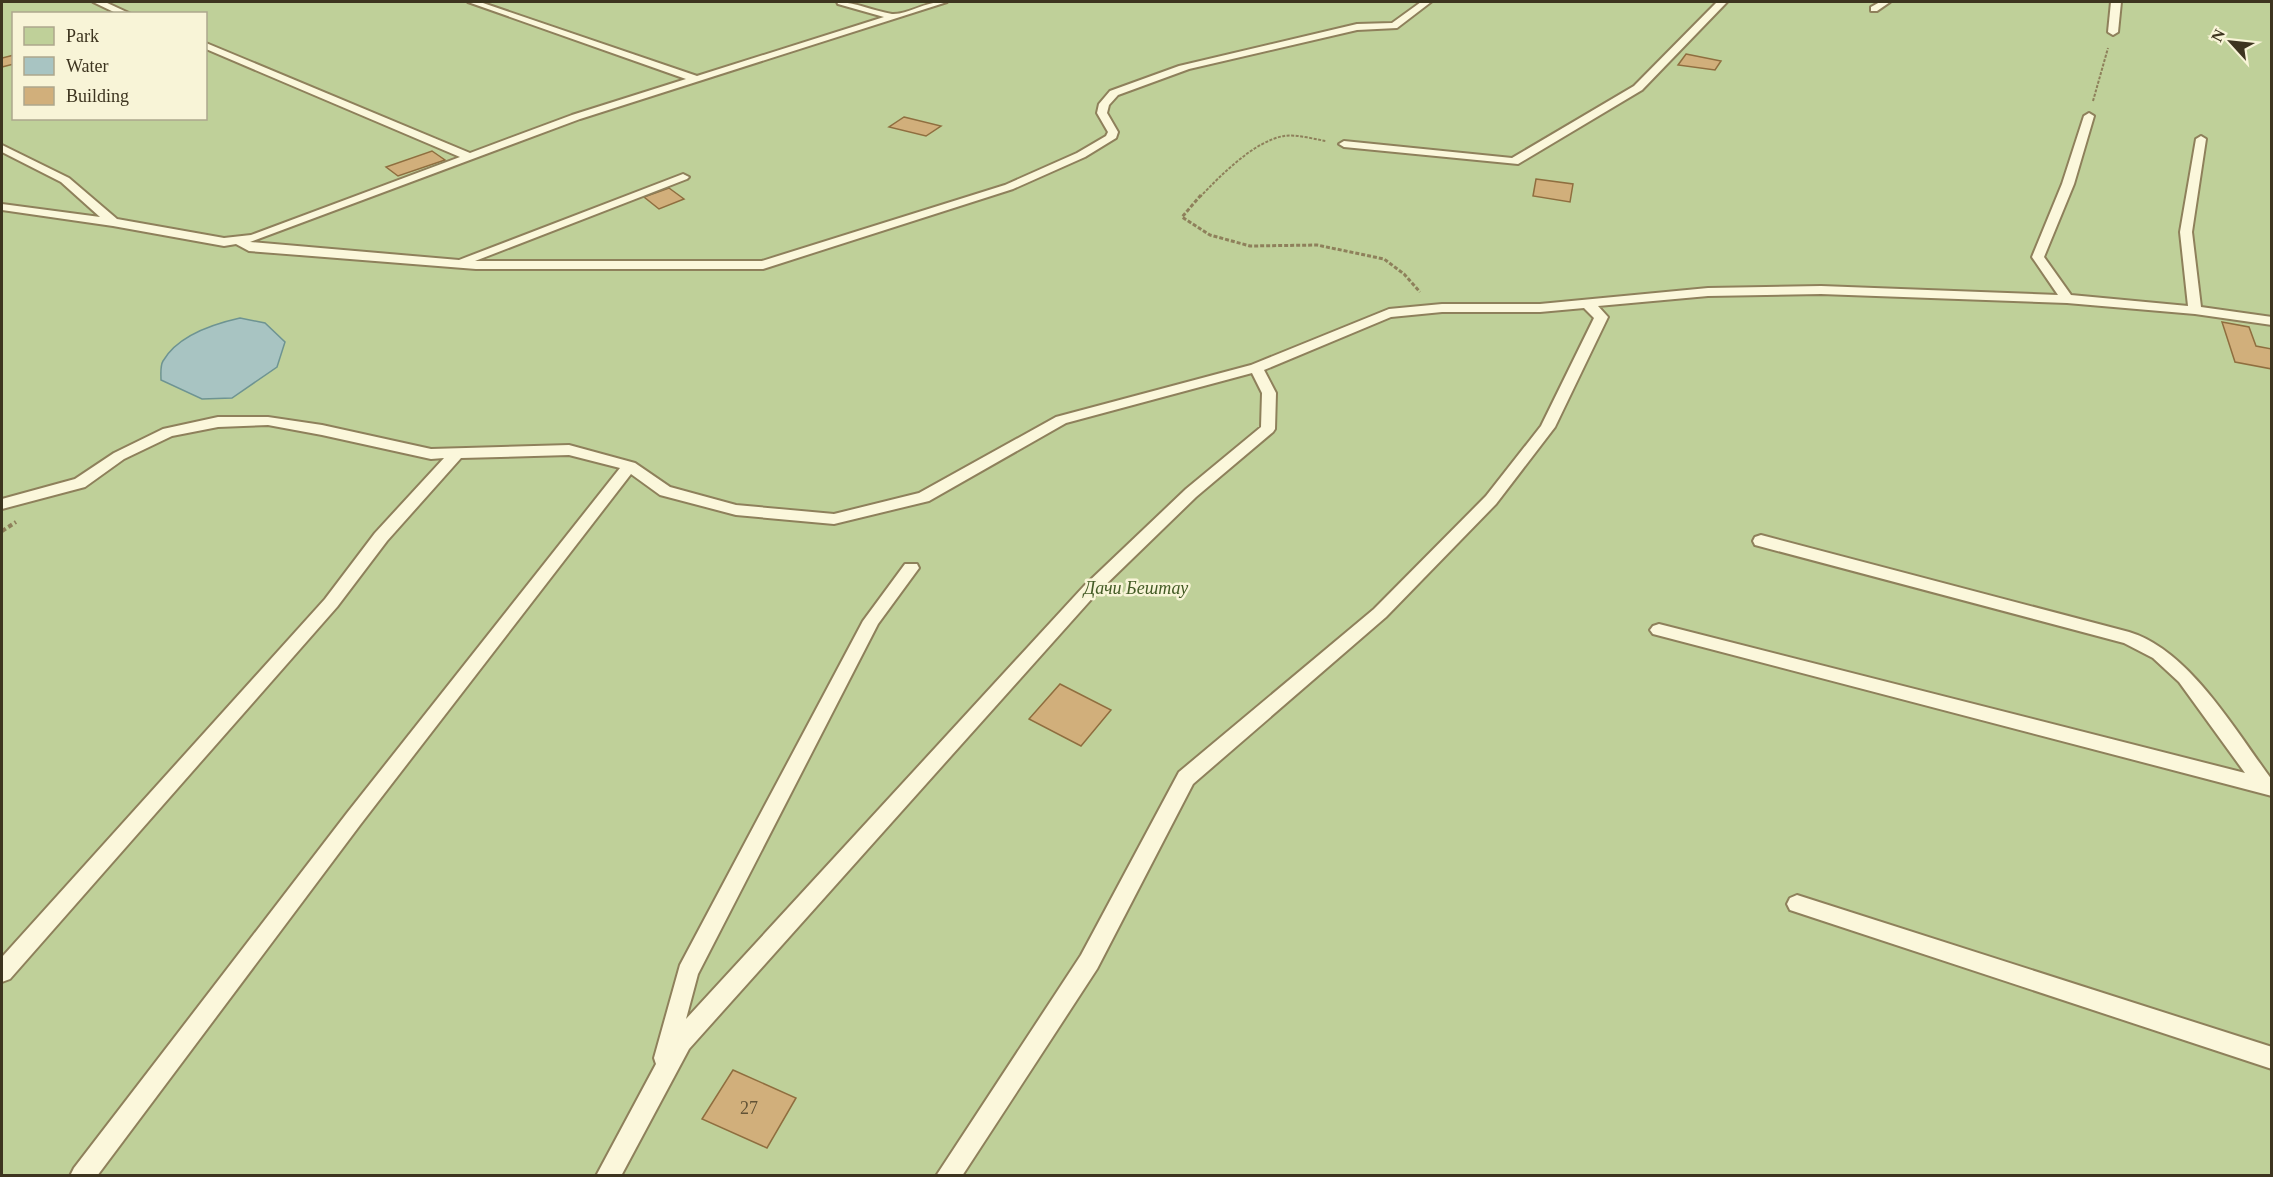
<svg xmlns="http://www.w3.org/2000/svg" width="2273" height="1177" viewBox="0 0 2273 1177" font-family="'Times New Roman',serif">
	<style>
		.green { fill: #bfd099; fill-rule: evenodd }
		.water { fill: #a8c4c2; stroke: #6e9492; stroke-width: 1.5 }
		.building { fill: #d1af7b; stroke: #8f6e3f; stroke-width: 1.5 }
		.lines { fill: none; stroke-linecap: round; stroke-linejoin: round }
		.service-casing { stroke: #8e805b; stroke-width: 4 }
		.path-far2 { stroke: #8e805b; stroke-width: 2; stroke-dasharray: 3 1.5; stroke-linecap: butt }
		.path-far1 { stroke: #8e805b; stroke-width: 3; stroke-dasharray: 4 2; stroke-linecap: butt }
		.path { stroke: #8e805b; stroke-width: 4; stroke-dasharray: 4.5 3; stroke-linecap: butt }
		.service { fill: #fbf7db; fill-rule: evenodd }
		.labels { text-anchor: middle; stroke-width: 5; stroke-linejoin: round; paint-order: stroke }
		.park-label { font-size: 18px; font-style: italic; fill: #435b25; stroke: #f8f4d7 }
		.near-number-label { font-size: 18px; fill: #625336 }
	</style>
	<rect width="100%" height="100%" fill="#f1ecc7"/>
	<path class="green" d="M2,2H2271V1175H2ZM14,14H206V118H14Z"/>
	<path class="water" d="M240,318L265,323L285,342L277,367L232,398L202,399L161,380C161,374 160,366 163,361C178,335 213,324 240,318Z"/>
	<g class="building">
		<path d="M1686,54L1721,61L1715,70L1678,65Z"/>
		<path d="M14,55V64L2,67V58Z"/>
		<path d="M904,117L941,126L926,136L889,127Z"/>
		<path d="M432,151L445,160L398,176L386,167Z"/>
		<path d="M1536,179L1573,184L1570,202L1533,196Z"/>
		<path d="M669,188L684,199L659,209L644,197Z"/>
		<path d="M2222,322L2249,327L2256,346L2272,349V369L2235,362Z"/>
		<path d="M1060,684L1111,710L1081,746L1029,719Z"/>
		<path d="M733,1070L796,1098L767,1148L702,1119Z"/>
	</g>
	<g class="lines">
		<defs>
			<g id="service">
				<path d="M93,2H105L131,14H118Z"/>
				<path d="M468,2H480L697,76L884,17L838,4L837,2C856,2 873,11 892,14C909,15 927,0 947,2L580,119L250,242L459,260L683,174L689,177L687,179L475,261H762L1005,185L1077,153L1106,136L1108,132L1097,113L1099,104L1110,91L1179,66L1357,24L1392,23L1421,2H1431L1397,28L1357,30L1189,69L1118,95L1109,105L1107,113L1118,132L1116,138L1085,157L1013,189L763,269H476L249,251L236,244L224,246L113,226L2,210V204L100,217L61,182L2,152V145L69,178L117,219L224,238L251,235L460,157L206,49V43L470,153L572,115L686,79Z"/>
				<path d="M1717,2H1727L1642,90L1518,164L1344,147L1339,144L1344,141L1512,158L1634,86Z"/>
				<path d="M1880,2H1890L1877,11H1871V7Z"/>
				<path d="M2111,2H2121L2118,32L2113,35L2108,32Z"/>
				<path d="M2089,113L2094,116L2074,184L2044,257L2071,295L2188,306L2180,232L2196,139L2201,136L2206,139L2192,232L2201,307L2272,317V325L2195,314L2067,303L1821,294L1708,296L1598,306L1608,317L1555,427L1496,504L1386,617L1193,784L1097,969L962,1176H936L1081,955L1179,772L1374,609L1486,496L1541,426L1594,318L1584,308L1540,312H1442L1391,317L1264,370L1276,393L1275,429L1273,432L1196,497L1096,594L689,1049L621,1176H596L656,1064L654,1058L680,965L863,621L905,564H917L919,568L878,624L698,974L686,1019L1084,586L1186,489L1261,427L1262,393L1252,373L1066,423L929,501L834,524L736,515L660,495L631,474L360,825L97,1176H70L74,1168L347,813L620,468L569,455L461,458L387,541L337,607L10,979L2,982V957L325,599L375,533L444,458L431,459L322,435L268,425L218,427L172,436L124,459L85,487L2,509V499L75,479L114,453L163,429L218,417H268L322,425L431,449L569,445L635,463L670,487L736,505L834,514L919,493L1056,417L1251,365L1389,309L1442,304H1540L1708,288L1821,286L2058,295L2032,257L2062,184L2084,116Z"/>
				<path d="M1761,535L2129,632C2189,650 2235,730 2272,780V796L1653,634L1650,630L1653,626L1659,624L2245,773L2179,682L2153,658L2124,643L1755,545L1753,541L1755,537Z"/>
				<path d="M1797,895L2272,1047V1069L1790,910L1787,904L1790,898Z"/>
			</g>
		</defs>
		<use href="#service" class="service-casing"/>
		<g class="path-far2">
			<path d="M2093,101L2108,48"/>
			<path d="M1200,197C1220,176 1254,141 1284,136C1297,134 1313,139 1326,141"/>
		</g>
		<path class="path-far1" d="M1201,195L1182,217L1210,235L1250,246L1317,245L1384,259L1404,274L1420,292"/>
		<path class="path" d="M2,531L16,522"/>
		<use href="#service" class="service"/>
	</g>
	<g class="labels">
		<g class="park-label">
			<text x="1136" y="594">Дачи Бештау</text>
		</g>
		<g class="near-number-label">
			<text x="749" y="1114">27</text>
		</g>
	</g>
	<rect width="2273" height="1177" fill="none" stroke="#3d341f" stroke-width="6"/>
	<rect x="12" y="12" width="195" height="108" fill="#f8f4d7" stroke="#ada78d" stroke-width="1.5"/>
	<rect x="24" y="27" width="30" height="18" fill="#bfd099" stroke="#ada78d" stroke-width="1.5"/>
	<text x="66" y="42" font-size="18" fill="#3d341f">Park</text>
	<rect x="24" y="57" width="30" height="18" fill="#a8c4c2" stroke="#ada78d" stroke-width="1.5"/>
	<text x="66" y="72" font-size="18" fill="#3d341f">Water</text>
	<rect x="24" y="87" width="30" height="18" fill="#d1af7b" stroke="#ada78d" stroke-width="1.5"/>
	<text x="66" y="102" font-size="18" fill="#3d341f">Building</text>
	<g transform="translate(2231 42) rotate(297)" stroke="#f8f4d7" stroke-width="4.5" paint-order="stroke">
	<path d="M0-4.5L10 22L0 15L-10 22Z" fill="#3d341f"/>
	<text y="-9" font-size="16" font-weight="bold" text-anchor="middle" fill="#3d341f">N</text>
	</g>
</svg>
